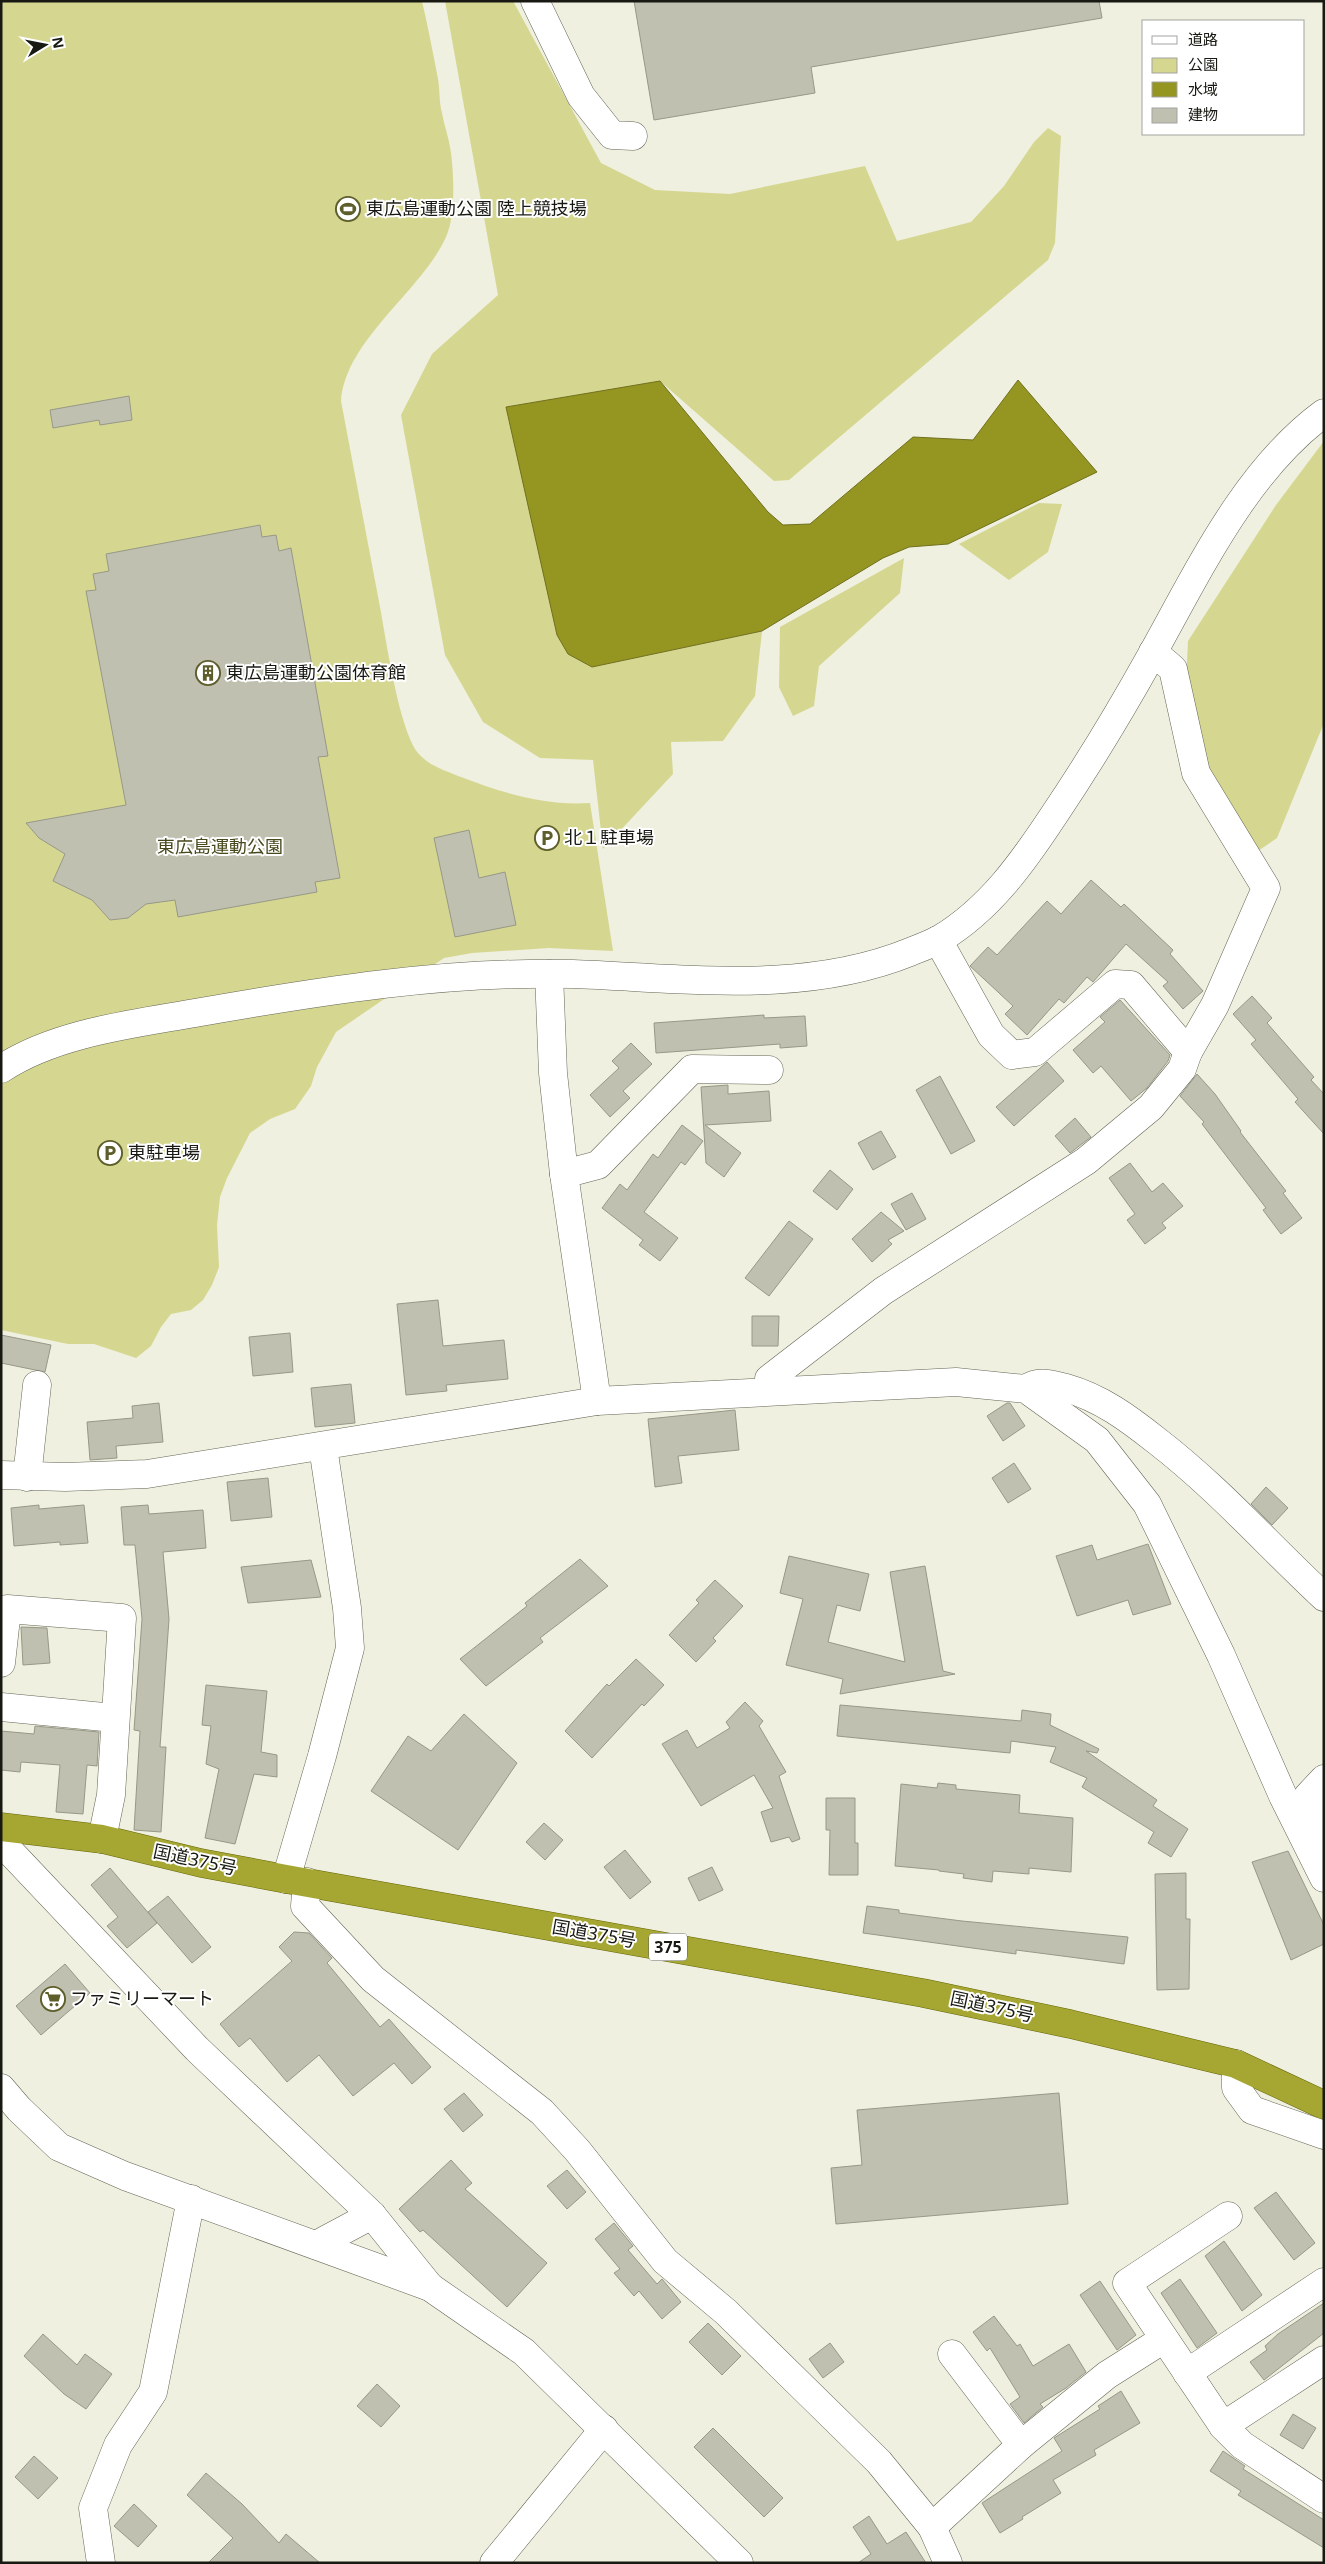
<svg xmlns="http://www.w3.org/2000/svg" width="1325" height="2564" viewBox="0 0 1325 2564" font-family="'Noto Sans','Noto Sans JP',sans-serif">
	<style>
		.green { fill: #d5d790 }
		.water { fill: #959522; stroke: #70701e }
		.building { fill: #bfc0b0; stroke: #979888 }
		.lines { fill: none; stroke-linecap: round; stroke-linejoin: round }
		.minor-casing { stroke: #656556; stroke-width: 29 }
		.tertiary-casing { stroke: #656556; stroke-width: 29 }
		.trunk-casing { stroke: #666607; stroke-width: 29 }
		.minor { stroke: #fff; stroke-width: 28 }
		.tertiary { stroke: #fff; stroke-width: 28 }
		.trunk { stroke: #a6a633; stroke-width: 28 }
		.labels { text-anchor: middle; stroke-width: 4; stroke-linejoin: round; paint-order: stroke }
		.shield { fill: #fff; stroke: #5e5e5a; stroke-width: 1 }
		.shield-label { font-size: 16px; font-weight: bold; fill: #191913 }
		.poi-label { font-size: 18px; fill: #191913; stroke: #fff; text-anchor: start }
		.park-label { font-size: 18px; fill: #47481b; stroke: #fff }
		.street-label { font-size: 18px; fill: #191913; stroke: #fff }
	</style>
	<rect width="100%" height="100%" fill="#eff0df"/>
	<g class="green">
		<path d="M1,1H422C428,27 433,53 438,79C440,91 439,102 442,113C444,125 448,135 450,147C454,169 456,216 446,237C421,292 346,339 341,401C354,470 367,538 380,607C386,639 399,729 418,753C429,766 446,771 461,777C503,793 544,806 590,803L613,951L549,948L472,953L444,958L336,1032L317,1067L311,1086L295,1109L270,1119L250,1133L227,1178L220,1197L217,1225L219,1267L212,1285L203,1300L191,1310L171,1314L161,1327L151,1346L136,1358L94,1344H68L1,1330Z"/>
		<path d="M445,1H513L601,163L655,190L730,194L865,166L897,241L971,222L1004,186L1034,142L1048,128L1061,136L1055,243L1048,260L789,480L774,481L660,381L592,667L762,631L755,696L723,741L671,742L673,774L603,849L593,760L540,758L483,722L445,655L401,415L432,354L498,295Z"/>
		<path d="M1324,441V723L1277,838L1258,851L1198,764L1185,703L1188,641L1276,505Z"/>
		<path d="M1039,503L1062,504L1048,552L1009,580L959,544Z"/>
		<path d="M904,558L900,593L819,666L814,706L793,716L779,687L780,627Z"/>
	</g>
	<path class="water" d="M1018,380L1097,472L948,544L909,547L883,558L762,631L592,667L568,654L557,635L506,407L660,381L768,512L783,525L810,524L913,437L973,440Z"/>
	<g class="building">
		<path d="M634,1H1099L1102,18L811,67L815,93L654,120Z"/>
		<path d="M129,396L132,420L100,425L99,420L53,428L50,410Z"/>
		<path d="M260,525L262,537L276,535L279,551L291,548L328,756L318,757L340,878L315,882L317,892L178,917L175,900L146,904L128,918L110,920L92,900L53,881L65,854L39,838L26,823L126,805L86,591L96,590L93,574L109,571L106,554Z"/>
		<path d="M469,830L479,878L505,872L516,925L455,937L434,838Z"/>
		<path d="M1091,880L1121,907L1124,904L1173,950L1170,954L1203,991L1183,1009L1163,986L1168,982L1126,944L1093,982L1087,977L1064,1003L1059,999L1027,1035L1005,1014L1013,1006L970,966L988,947L997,955L1047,901L1061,914Z"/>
		<path d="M1252,996L1272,1018L1267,1023L1314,1077L1311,1080L1324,1094V1134L1295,1102L1298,1099L1251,1044L1256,1040L1233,1014Z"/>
		<path d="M1120,1000L1170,1055L1168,1061L1147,1088L1131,1101L1101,1066L1093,1073L1073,1050L1105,1022L1100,1017Z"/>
		<path d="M764,1015V1018L805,1016L807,1046L780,1048V1044L656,1053L654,1023Z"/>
		<path d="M631,1043L652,1064L623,1091L630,1098L610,1117L590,1095L619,1068L612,1061Z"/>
		<path d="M1047,1062L1064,1081L1014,1126L996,1107Z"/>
		<path d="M1197,1074L1215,1094L1241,1131L1240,1132L1286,1191L1283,1193L1302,1218L1281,1234L1263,1210L1266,1208L1202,1124L1204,1122L1180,1096Z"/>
		<path d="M940,1076L975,1141L951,1154L916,1090Z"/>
		<path d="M728,1085V1094L769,1091L771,1121L705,1125L741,1153L724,1177L706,1163L701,1087Z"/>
		<path d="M1075,1118L1091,1137L1070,1153L1055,1136Z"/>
		<path d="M682,1125L703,1141L685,1165L681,1162L644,1212L678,1238L660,1261L639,1245L643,1240L602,1208L620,1184L627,1190L653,1154L658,1158Z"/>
		<path d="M881,1131L896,1157L873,1170L858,1143Z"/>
		<path d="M1130,1163L1152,1192L1163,1183L1183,1206L1162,1223L1166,1228L1145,1244L1127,1220L1135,1214L1109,1178Z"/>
		<path d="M830,1170L853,1189L837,1210L813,1191Z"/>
		<path d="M912,1193L926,1219L906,1230L891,1204Z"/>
		<path d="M881,1212L904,1231L888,1240L892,1244L872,1262L852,1239Z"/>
		<path d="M789,1221L813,1239L769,1296L745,1278Z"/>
		<path d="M438,1300L443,1346L504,1340L508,1379L446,1385L447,1391L406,1395L397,1304Z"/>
		<path d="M752,1316H779L778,1346H752Z"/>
		<path d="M290,1333L293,1372L253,1376L249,1337Z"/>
		<path d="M1,1335L51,1345L45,1372L1,1363Z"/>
		<path d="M351,1384L355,1423L315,1427L311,1388Z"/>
		<path d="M159,1403L163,1442L116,1446L117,1458L90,1460L87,1422L133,1418L132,1406Z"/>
		<path d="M1007,1403H1010L1025,1426L1003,1441L987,1416Z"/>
		<path d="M735,1410L739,1450L678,1456L682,1483L655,1487L648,1419Z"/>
		<path d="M1014,1463L1031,1489L1008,1503L992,1478Z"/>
		<path d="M268,1478L272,1517L231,1521L227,1482Z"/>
		<path d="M1266,1487L1288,1508L1272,1525L1251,1504Z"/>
		<path d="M39,1505V1509L84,1505L88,1543L60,1545V1542L14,1546L11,1508Z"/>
		<path d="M148,1505L149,1514L203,1510L206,1548L163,1552L169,1619L160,1747H166L161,1832L134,1830L140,1731L134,1730L142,1619L135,1545H124L121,1507Z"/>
		<path d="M1148,1544L1171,1604L1133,1615L1128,1600L1077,1616L1056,1556L1092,1545L1097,1560Z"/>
		<path d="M789,1556L869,1574L860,1611L837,1605L828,1642L905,1662L890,1572L925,1566L943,1671L955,1674L840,1694L843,1679L786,1665L803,1599L780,1593Z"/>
		<path d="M580,1559L608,1586L540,1638L543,1642L486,1686L460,1659L527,1606L525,1603Z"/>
		<path d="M311,1560L321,1597L248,1603L241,1567Z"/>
		<path d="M715,1580L743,1606L713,1638L716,1641L696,1662L669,1635L699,1603L696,1600Z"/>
		<path d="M21,1627L47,1628L50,1663L23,1665Z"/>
		<path d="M636,1659L664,1685L644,1706L642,1704L592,1758L565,1731L607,1684L609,1686Z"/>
		<path d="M206,1685L267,1691L261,1752L277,1755V1777L254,1774L235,1844L205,1838L219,1769L206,1764L211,1726L202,1725Z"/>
		<path d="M745,1702L763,1721L759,1726L786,1772L779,1776L800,1839L792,1842L789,1837L771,1842L761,1812L773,1808L754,1775L701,1806L662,1744L687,1730L697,1748L730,1728L726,1722Z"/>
		<path d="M840,1705L1021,1721L1022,1710L1051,1714L1050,1725L1099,1749L1097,1753L1086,1751L1157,1800L1153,1806L1188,1829L1171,1857L1148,1843L1154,1832L1082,1787L1087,1778L1050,1762L1056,1747L1011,1741L1010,1753L837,1736Z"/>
		<path d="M464,1714L517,1763L458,1850L371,1791L408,1736L431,1751Z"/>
		<path d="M35,1726L99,1732L97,1766L87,1765L83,1814L56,1812L60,1765L21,1762L20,1772L1,1770V1731L34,1734Z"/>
		<path d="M938,1783L956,1785V1789L1020,1795L1019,1813L1073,1818L1071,1872L1029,1868V1874L993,1871L992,1882L963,1878L964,1874L939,1871V1870L895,1866L901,1784L937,1788Z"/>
		<path d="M826,1798H855V1843H858V1875H829L830,1830H826Z"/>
		<path d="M544,1823L563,1840L545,1860L526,1842Z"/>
		<path d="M625,1850L651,1882L630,1899L604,1867Z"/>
		<path d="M1288,1851L1324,1925V1944L1291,1960L1252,1862Z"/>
		<path d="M712,1867L723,1890L699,1901L688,1878Z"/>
		<path d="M110,1868L157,1923L127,1948L107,1926L118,1917L91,1885Z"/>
		<path d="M1186,1873V1919H1190L1189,1989L1157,1990L1155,1874Z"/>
		<path d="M168,1896L211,1947L192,1963L148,1912Z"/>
		<path d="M867,1906L899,1910V1913L962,1921L1128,1937L1124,1964L1016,1950V1954L863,1933Z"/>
		<path d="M294,1932L309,1933L332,1958L327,1963L380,2027L389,2019L431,2067L412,2084L394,2063L353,2096L319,2055L287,2082L250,2038L239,2047L220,2024L292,1961L279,1947Z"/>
		<path d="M65,1964L90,1993L41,2035L16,2006Z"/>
		<path d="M464,2093L483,2115L463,2132L444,2109Z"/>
		<path d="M1059,2093L1068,2204L836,2224L831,2168L862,2165L857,2110Z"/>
		<path d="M451,2160L472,2183L465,2189L547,2263L507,2307L423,2230L420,2232L399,2209Z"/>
		<path d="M567,2170L586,2192L567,2209L547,2186Z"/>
		<path d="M1276,2192L1315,2243L1294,2260L1254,2208Z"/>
		<path d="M614,2223L633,2246L628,2250L657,2284L662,2279L681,2302L662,2319L639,2291L634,2296L614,2273L620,2269L595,2239Z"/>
		<path d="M1224,2241L1262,2295L1242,2311L1205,2256Z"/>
		<path d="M1180,2279L1217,2333L1197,2348L1161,2293Z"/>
		<path d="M1100,2281L1136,2335L1117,2350L1080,2295Z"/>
		<path d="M1324,2303V2333L1264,2380L1250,2362L1267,2350L1265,2346L1278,2334Z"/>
		<path d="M994,2316L1017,2346L1020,2344L1033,2366L1069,2344L1086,2372L1066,2388L1040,2404L1043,2407L1024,2423L1010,2404L1020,2397L990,2348L987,2351L973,2332Z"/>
		<path d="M708,2323L741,2356L722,2375L689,2342Z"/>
		<path d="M43,2334L77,2365L85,2354L112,2374L86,2409L64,2394L24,2356Z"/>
		<path d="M830,2343L844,2362L823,2378L809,2359Z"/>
		<path d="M377,2384L400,2406L381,2427L357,2406Z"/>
		<path d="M1121,2391L1140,2423L1094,2450L1096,2455L1053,2480L1061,2493L1022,2517L1023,2519L1000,2533L982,2503L1062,2451L1054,2438L1100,2409L1098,2406Z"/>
		<path d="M1293,2414L1316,2428L1303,2449L1280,2435Z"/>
		<path d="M713,2428L783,2498L764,2517L694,2447Z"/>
		<path d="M1223,2451L1245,2466L1243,2469L1324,2520V2548L1238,2495L1241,2491L1210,2471Z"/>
		<path d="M34,2456L58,2478L38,2499L15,2477Z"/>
		<path d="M206,2473L242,2504L279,2543L286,2534L320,2563H208L233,2538L187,2495Z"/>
		<path d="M134,2504L157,2526L138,2547L114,2526Z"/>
		<path d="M869,2516L887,2544L906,2532L926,2563H858L871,2554L853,2527Z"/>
	</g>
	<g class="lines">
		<defs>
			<g id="minor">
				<path d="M535,1L581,96L612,135L633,136"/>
				<path d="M938,940L991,1035L1012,1055L1035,1052L1115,984L1131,985L1188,1052"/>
				<path d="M564,1174L598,1165L692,1069L769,1070"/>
				<path d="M1026,1389C1038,1380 1052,1384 1066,1388C1101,1398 1128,1418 1157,1441C1218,1488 1268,1545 1324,1597"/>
				<path d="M769,1391V1379L883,1291L1086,1161L1151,1107L1182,1069L1188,1052L1215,1005L1266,888L1196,773L1173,669L1153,652"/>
				<path d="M1,1475L65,1477L147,1474L597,1401L956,1382L1026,1389L1097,1440L1147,1504L1221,1655L1283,1796L1324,1878"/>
				<path d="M27,1477L37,1385"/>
				<path d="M1,1663L7,1609L122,1618L111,1795L102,1839"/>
				<path d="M1,1707L114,1718"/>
				<path d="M1324,1779L1308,1796L1324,1835"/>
				<path d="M1,1836L3,1844L197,2049L372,2215L430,2287"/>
				<path d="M286,1879L322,1756L350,1648L347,1608L323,1447"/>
				<path d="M307,1882L305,1906L373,1979L542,2112L577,2150L665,2261L726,2312L879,2462L932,2527L948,2563"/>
				<path d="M1236,2064V2088L1252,2110L1324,2135"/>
				<path d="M316,2245L372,2215"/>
				<path d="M952,2354L1021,2445"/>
				<path d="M1324,2360L1223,2426L1242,2445L1324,2499"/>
				<path d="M1187,2373L1324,2282"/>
				<path d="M1223,2426L1127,2283L1228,2216"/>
				<path d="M932,2527L1021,2445L1107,2375L1164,2339"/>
				<path d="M101,2563L93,2508L118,2445L153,2392L191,2199"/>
				<path d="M494,2563L604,2429"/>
			</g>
			<g id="tertiary">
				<path d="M549,974L553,1073L564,1174L597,1401"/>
				<path d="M1,1069C55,1033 133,1024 195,1013C320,991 445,971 573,974C685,978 804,995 910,952C920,948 931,944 940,939C990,909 1023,862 1054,815C1089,763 1121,710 1151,656C1198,572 1245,471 1324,413"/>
				<path d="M1,2088L19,2109L59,2147L125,2176L430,2287L524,2352L739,2563"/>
			</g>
			<path id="trunk" d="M1,1827L102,1839L201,1863L286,1879L923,1993L1070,2024L1236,2064L1324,2105"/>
		</defs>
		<use href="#minor" class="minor-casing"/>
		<use href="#tertiary" class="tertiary-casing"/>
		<use href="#trunk" class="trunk-casing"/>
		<use href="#minor" class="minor"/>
		<use href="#tertiary" class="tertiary"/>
		<use href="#trunk" class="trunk"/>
	</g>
	<defs>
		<symbol id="stadium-ring" viewBox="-11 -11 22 22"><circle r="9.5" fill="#fff" stroke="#5e5e2b" stroke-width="1.5"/><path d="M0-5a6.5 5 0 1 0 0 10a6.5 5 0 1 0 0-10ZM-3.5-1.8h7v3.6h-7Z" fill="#5e5e2b"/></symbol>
		<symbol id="building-ring" viewBox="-11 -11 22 22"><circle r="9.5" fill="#fff" stroke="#5e5e2b" stroke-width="1.5"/><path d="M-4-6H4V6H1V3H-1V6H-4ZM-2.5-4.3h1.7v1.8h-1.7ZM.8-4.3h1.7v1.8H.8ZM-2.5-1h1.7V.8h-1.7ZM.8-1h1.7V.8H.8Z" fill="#5e5e2b"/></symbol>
		<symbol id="parking-ring" viewBox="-11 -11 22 22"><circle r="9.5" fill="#fff" stroke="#5e5e2b" stroke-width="1.5"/><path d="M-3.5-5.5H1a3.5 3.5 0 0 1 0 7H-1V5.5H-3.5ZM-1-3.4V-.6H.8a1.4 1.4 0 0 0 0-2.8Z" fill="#5e5e2b"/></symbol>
		<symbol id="supermarket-ring" viewBox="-11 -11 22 22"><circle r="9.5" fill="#fff" stroke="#5e5e2b" stroke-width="1.5"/><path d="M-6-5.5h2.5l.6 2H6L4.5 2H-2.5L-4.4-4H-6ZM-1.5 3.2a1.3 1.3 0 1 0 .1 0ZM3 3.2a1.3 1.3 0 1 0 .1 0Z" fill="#5e5e2b"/></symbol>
	</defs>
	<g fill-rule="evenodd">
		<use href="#stadium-ring" x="334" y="195" width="28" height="28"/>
		<use href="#building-ring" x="194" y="659" width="28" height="28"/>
		<use href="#parking-ring" x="533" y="824" width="28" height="28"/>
		<use href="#parking-ring" x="96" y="1139" width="28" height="28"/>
		<use href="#supermarket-ring" x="39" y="1985" width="28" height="28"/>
	</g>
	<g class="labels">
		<rect class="shield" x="649" y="1933.5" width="38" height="27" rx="4"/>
		<g class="shield-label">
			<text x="668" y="1953">375</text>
		</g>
		<g class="poi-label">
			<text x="366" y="215">東広島運動公園 陸上競技場</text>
			<text x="226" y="679">東広島運動公園体育館</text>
			<text x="564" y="844">北１駐車場</text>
			<text x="128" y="1159">東駐車場</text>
			<text x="70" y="2005">ファミリーマート</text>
		</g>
		<g class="park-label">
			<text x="220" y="853">東広島運動公園</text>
		</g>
		<g class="street-label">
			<text transform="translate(195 1860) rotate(12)" y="6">国道375号</text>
			<text transform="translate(594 1934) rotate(10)" y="6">国道375号</text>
			<text transform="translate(992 2007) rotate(12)" y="6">国道375号</text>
		</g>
	</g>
	<rect width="1325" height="2564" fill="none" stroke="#191913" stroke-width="5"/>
	<rect x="1142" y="20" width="162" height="115" fill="#ffffff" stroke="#a3a3a1"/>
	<rect x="1152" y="36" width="25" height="8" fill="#ffffff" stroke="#a3a3a1"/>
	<text x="1188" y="45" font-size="15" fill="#191913">道路</text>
	<rect x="1152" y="58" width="25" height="15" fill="#d5d790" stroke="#a3a3a1"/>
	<text x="1188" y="70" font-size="15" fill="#191913">公園</text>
	<rect x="1152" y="82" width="25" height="15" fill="#959522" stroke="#a3a3a1"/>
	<text x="1188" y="95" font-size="15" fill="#191913">水域</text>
	<rect x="1152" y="108" width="25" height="15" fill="#bfc0b0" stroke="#a3a3a1"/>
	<text x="1188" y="120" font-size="15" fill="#191913">建物</text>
	<g transform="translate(45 45) rotate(80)" stroke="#ffffff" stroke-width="4" paint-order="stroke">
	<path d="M0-4L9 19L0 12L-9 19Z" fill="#191913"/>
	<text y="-8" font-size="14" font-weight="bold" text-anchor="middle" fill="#191913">N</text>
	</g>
</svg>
